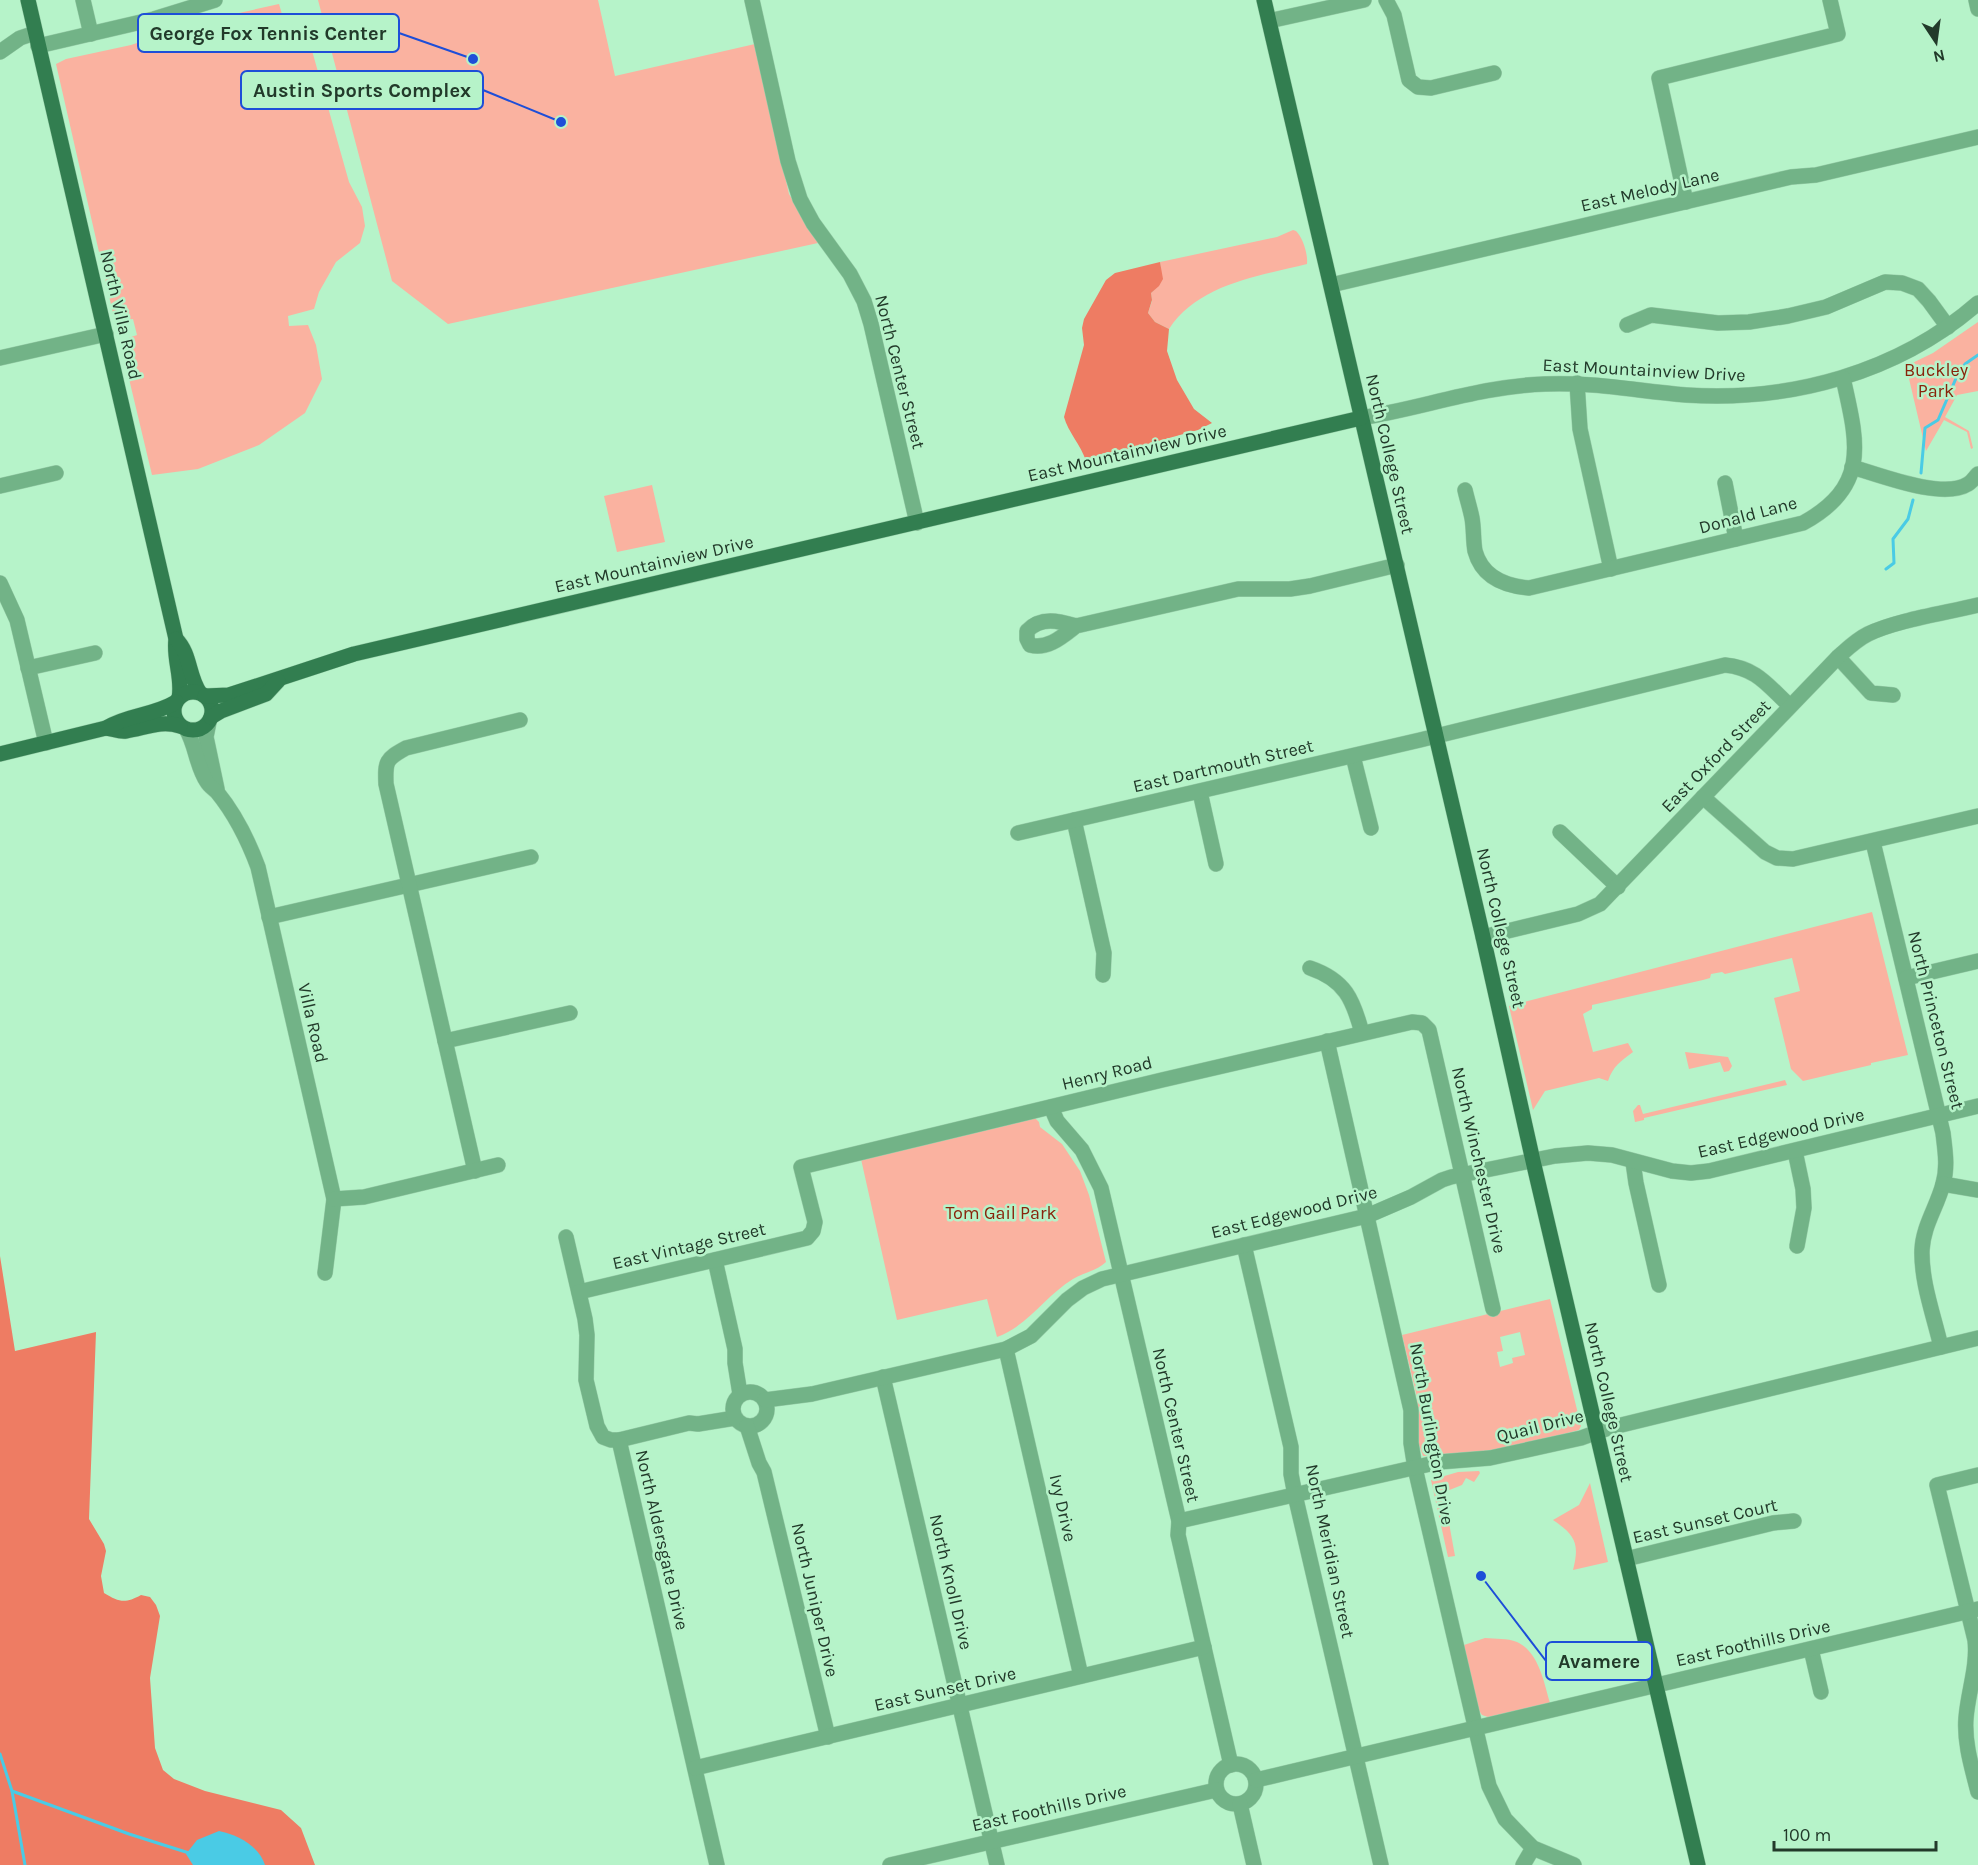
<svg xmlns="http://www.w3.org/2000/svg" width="1978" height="1865" viewBox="0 0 1978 1865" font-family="Karla,sans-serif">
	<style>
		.green { fill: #fab2a0; fill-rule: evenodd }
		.forest { fill: #ee7c63 }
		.water { fill: #4acbe5 }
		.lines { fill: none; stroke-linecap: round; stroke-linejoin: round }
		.stream { stroke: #4acbe5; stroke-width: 3 }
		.minor-casing { stroke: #98cea9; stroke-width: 16 }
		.major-casing { stroke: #98cea9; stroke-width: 16 }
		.minor { stroke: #72b387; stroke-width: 15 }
		.major { stroke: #327e50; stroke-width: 15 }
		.labels { text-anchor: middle; stroke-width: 5; stroke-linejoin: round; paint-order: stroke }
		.street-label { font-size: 18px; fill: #223a2a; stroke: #b6f3c9 }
		.park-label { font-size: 18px; fill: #89240c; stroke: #b6f3c9 }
		.leader { fill: none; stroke: #1d4ed8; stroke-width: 2 }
		.callout-dot { fill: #1d4ed8; stroke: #b6f3c9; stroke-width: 2 }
		.callout { fill: #b6f3c9; stroke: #1d4ed8; stroke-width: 2 }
		.callout-label { font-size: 20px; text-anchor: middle; font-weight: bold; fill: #223a2a }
	</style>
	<rect width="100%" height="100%" fill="#b6f3c9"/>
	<g class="green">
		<path d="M318,0H598L615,76L755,44L789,194L818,243L448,324L392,281Z"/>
		<path d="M279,4L284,21L293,28L300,30L311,47L349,182L362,207L365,226L360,243L336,262L319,292L314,309L288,316L289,326L308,325L316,345L322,379L305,413L259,445L198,469L152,475L120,341L137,335L133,319L115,322L56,64L66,59L131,45L203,21Z"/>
		<path d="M1293,230L1296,231C1303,238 1308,254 1307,264C1259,276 1198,284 1169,329L1155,322L1148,313L1152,301L1151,293C1162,283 1162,276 1160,262L1277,237Z"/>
		<path d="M1978,322V391L1957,395L1945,417L1969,431L1973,448L1971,449L1967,432L1944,420L1926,451L1906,366L1933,353Z"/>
		<path d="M652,485L665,542L617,552L604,496Z"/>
		<path d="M1872,912L1908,1055L1871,1063V1065L1803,1081L1791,1069L1774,998L1800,991L1792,958L1725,974L1722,972L1711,974L1710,978L1703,980L1592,1005V1009L1583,1014L1593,1052L1628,1043L1633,1052C1621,1061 1613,1066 1608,1081L1599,1078L1545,1091L1533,1110L1509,1006Z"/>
		<path d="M1685,1052L1728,1057L1732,1066L1729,1071L1724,1072L1720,1062L1689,1069Z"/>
		<path d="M1785,1080L1787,1085L1644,1118V1120L1635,1122L1633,1111L1638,1105H1640L1643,1114Z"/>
		<path d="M1033,1116L1039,1122L1040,1127L1062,1144L1080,1171L1089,1195L1106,1262C1098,1270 1083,1273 1073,1279C1045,1296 1028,1326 997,1337L987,1299L897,1320L861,1159Z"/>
		<path d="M1550,1299L1581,1426L1579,1430L1491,1453L1423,1456L1419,1445L1417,1397L1402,1335ZM1520,1332L1525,1355L1512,1358L1513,1363L1500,1367L1497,1352L1503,1351L1500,1337Z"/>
		<path d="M1479,1471L1480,1473L1474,1482L1466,1478L1462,1485L1447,1491L1444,1504L1445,1509L1447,1512L1455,1556L1448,1557L1431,1480L1458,1472Z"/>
		<path d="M1590,1483L1608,1562L1573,1570C1580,1543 1575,1535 1553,1520L1579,1505Z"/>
		<path d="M1485,1638C1496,1639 1507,1638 1517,1642C1539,1652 1544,1683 1550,1703L1488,1717L1482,1715L1478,1709L1464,1645Z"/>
	</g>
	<g class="forest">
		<path d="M1160,262L1163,279L1159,286L1151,293L1152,300L1148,313L1155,322L1169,329L1167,351L1177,380L1194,409L1212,423L1198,430L1086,461C1081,445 1068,432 1064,417L1084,345L1082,328L1084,319L1106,280L1115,273Z"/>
		<path d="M0,1256L15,1351L96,1332L89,1519L104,1544L106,1551L101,1576L104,1593C119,1602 125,1604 141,1595L150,1597L156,1605L160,1616L150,1678L155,1748L163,1770L174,1779L205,1791L281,1810L301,1828L315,1865H0Z"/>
	</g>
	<path class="water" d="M219,1831C238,1835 259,1846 265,1865H193L186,1854L197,1840Z"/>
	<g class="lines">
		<g class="stream">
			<path d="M1921,473L1925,428L1938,420L1957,376L1965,364L1978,355"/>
			<path d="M1886,569L1894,563L1893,539L1908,519L1913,500"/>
			<path d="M0,1754L12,1791L25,1865"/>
			<path d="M12,1791L129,1834L189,1853"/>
		</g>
		<defs>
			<g id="minor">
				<path d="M83,0L91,34"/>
				<path d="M752,0L788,161L800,199L813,223L850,274L864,301L871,324L917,523"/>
				<path d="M1386,0L1394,15L1409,80L1418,87L1431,88L1494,73"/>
				<path d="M1976,0L1978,9"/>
				<path d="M1269,21L1364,0"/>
				<path d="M38,46L154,19L215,0"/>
				<path d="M0,52L20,38L35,33"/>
				<path d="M1686,202L1659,78L1838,34L1830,0"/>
				<path d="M1331,285L1791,177L1816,175L1978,137"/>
				<path d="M1627,325L1651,315L1718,323L1749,322L1788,316L1826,307L1885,282L1902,283L1918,289L1929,301L1948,327"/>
				<path d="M0,358L106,334"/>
				<path d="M1577,383L1580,429L1611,569"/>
				<path d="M1361,418C1423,408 1482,386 1545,384C1595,382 1637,391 1686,395C1790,402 1898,373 1978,303"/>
				<path d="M1852,467C1880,475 1943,500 1968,484C1972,482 1975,477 1978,474"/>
				<path d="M1725,483L1736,539"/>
				<path d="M0,486L56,473"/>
				<path d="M1465,490C1467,499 1470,508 1472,518C1474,529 1473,540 1475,551C1482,577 1505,586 1529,588L1803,523C1871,486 1857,441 1843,378"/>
				<path d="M0,583L17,620L46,743"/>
				<path d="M1076,626C1059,621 1041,616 1027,631V639L1030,645C1048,650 1063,636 1076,626L1238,589H1290L1310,586L1397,565"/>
				<path d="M1838,657L1871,693L1893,695"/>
				<path d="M28,668L95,653"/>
				<path d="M209,722L206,737L217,789"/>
				<path d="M186,729C196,745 196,766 207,782C209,786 214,789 217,792C235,814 248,840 258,867L334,1199L325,1273"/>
				<path d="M1353,756L1371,828"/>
				<path d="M1200,792L1216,864"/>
				<path d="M1703,797L1765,852L1777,858L1793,859L1978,816"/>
				<path d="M1074,820L1104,953L1103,975"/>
				<path d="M1560,832L1618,887"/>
				<path d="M1018,833L1420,740L1725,665C1757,668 1768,686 1790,706"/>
				<path d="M1873,842L1943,1133C1945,1150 1948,1167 1943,1184C1937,1207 1923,1226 1922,1250C1921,1282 1934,1316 1941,1347"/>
				<path d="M269,917L531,857"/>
				<path d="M1483,937L1578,914L1600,904L1838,657C1847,649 1856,640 1868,634C1897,620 1946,613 1978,605"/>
				<path d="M1310,968C1345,980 1353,999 1362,1033"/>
				<path d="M1906,978L1978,961"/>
				<path d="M445,1041L570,1013"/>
				<path d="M1327,1041L1411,1410V1443L1415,1468L1489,1786L1505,1819L1533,1848L1574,1865"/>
				<path d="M1051,1107L1057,1121L1082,1150L1101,1188L1179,1521L1178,1535L1231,1765"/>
				<path d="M1795,1151L1803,1189L1804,1208L1797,1246"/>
				<path d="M1633,1162L1636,1183L1659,1285"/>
				<path d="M475,1171L386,784C385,761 386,759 406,748L520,720"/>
				<path d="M1943,1184L1978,1190"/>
				<path d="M334,1199L364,1197L498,1165"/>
				<path d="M566,1237L585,1319L587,1335L586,1380L597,1426L603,1437L611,1440H619L689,1423L698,1424L735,1418"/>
				<path d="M1244,1245L1291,1447V1474L1295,1495L1381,1865"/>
				<path d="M715,1260L735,1349V1363L740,1394"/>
				<path d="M579,1292L807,1238L813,1231L815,1222L801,1167L1162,1080L1412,1022L1422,1023L1429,1030L1493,1309"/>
				<path d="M1006,1349L1081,1676"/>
				<path d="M883,1377L997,1865"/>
				<circle cx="750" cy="1409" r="17"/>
				<path d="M765,1400L812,1394L1006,1349L1031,1336L1067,1300L1083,1288L1102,1279L1367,1216L1411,1197L1442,1180L1451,1177L1555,1156L1588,1153L1612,1155L1672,1171L1691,1173L1709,1171L1978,1106"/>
				<path d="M747,1426L759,1463L764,1472L828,1737"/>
				<path d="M619,1440L717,1865"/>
				<path d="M1978,1475L1937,1485L1975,1640C1978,1666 1968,1692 1966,1718C1964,1743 1972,1768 1978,1792"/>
				<path d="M1179,1521L1439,1462L1490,1458L1581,1438L1609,1428L1978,1338"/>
				<path d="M1626,1559L1773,1523L1794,1521"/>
				<path d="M1811,1649L1821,1692"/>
				<circle cx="1236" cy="1784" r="20"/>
				<path d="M695,1768L1204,1647"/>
				<path d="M1256,1780L1978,1609"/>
				<path d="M1240,1804L1254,1865"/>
				<path d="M890,1865L1216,1790"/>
				<path d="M1523,1865L1533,1848"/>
			</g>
			<g id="major">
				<path d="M28,0L176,639C173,659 183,678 179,698"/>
				<path d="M1264,0L1483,937L1533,1161L1698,1865"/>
				<path d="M176,639C191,654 188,676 200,693"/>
				<circle cx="193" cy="711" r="19"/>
				<path d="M205,696L229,695L354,654L1361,418"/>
				<path d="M211,717L221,711L266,694L278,681"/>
				<path d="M106,728C113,729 120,732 126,731C145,728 161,720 180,726"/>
				<path d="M0,754L106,728C129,714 153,716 176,702"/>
			</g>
		</defs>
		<use href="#minor" class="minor-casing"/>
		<use href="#major" class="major-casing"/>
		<use href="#minor" class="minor"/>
		<use href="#major" class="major"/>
	</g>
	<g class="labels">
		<g class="street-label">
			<text transform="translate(1650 190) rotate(-13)" y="6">East Melody Lane</text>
			<text transform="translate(121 315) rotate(77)" y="6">North Villa Road</text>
			<text transform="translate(1644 370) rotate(3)" y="6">East Mountainview Drive</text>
			<text transform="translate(900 372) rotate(76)" y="6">North Center Street</text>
			<text transform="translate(1127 453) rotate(-13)" y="6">East Mountainview Drive</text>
			<text transform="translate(1390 454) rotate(77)" y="6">North College Street</text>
			<text transform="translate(1748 515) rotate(-15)" y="6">Donald Lane</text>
			<text transform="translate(654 564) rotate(-13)" y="6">East Mountainview Drive</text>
			<text transform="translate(1716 756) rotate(-46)" y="6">East Oxford Street</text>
			<text transform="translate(1223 766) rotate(-13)" y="6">East Dartmouth Street</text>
			<text transform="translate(1501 928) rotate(77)" y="6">North College Street</text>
			<text transform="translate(1936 1020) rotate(76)" y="6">North Princeton Street</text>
			<text transform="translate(313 1023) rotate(77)" y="6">Villa Road</text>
			<text transform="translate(1107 1073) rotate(-14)" y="6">Henry Road</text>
			<text transform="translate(1781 1133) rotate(-13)" y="6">East Edgewood Drive</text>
			<text transform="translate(1479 1160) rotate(77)" y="6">North Winchester Drive</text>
			<text transform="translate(1294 1212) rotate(-14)" y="6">East Edgewood Drive</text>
			<text transform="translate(689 1246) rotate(-13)" y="6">East Vintage Street</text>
			<text transform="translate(1609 1402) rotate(77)" y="6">North College Street</text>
			<text transform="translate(1176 1425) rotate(77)" y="6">North Center Street</text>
			<text transform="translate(1540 1426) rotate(-14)" y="6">Quail Drive</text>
			<text transform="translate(1432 1434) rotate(80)" y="6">North Burlington Drive</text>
			<text transform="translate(1063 1508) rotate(77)" y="6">Ivy Drive</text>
			<text transform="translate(1705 1521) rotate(-13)" y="6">East Sunset Court</text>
			<text transform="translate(662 1540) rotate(77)" y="6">North Aldersgate Drive</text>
			<text transform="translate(1330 1551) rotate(78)" y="6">North Meridian Street</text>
			<text transform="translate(951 1582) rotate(77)" y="6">North Knoll Drive</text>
			<text transform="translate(815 1600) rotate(77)" y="6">North Juniper Drive</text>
			<text transform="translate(1753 1643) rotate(-13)" y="6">East Foothills Drive</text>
			<text transform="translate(945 1689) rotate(-13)" y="6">East Sunset Drive</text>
			<text transform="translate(1049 1808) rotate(-13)" y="6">East Foothills Drive</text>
		</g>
		<g class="park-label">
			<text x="1936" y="376">Buckley<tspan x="1936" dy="21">Park</tspan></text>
			<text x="1001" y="1219">Tom Gail Park</text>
		</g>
	</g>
	<path class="leader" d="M473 59L399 33M561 122L483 90M1481 1576L1546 1661"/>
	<g class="callout-dot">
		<circle cx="473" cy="59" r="6"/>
		<circle cx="561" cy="122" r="6"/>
		<circle cx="1481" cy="1576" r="6"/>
	</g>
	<g class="callout">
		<rect x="138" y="14" width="261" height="38" rx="6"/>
		<rect x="241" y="71" width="242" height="38" rx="6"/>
		<rect x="1546" y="1642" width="106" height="38" rx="6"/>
	</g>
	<g class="callout-label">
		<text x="268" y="40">George Fox Tennis Center</text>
		<text x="362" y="97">Austin Sports Complex</text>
		<text x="1599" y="1668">Avamere</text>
	</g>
	<g transform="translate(1936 42) rotate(167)" stroke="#b6f3c9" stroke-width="4.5" paint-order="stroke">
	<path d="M0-4.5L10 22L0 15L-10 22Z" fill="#223a2a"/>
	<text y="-9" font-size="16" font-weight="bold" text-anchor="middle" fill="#223a2a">N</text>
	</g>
	<path d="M1774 1841v9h162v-9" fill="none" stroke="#223a2a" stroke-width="3"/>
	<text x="1783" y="1841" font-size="18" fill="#223a2a" stroke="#b6f3c9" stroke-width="4.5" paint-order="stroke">100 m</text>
</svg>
